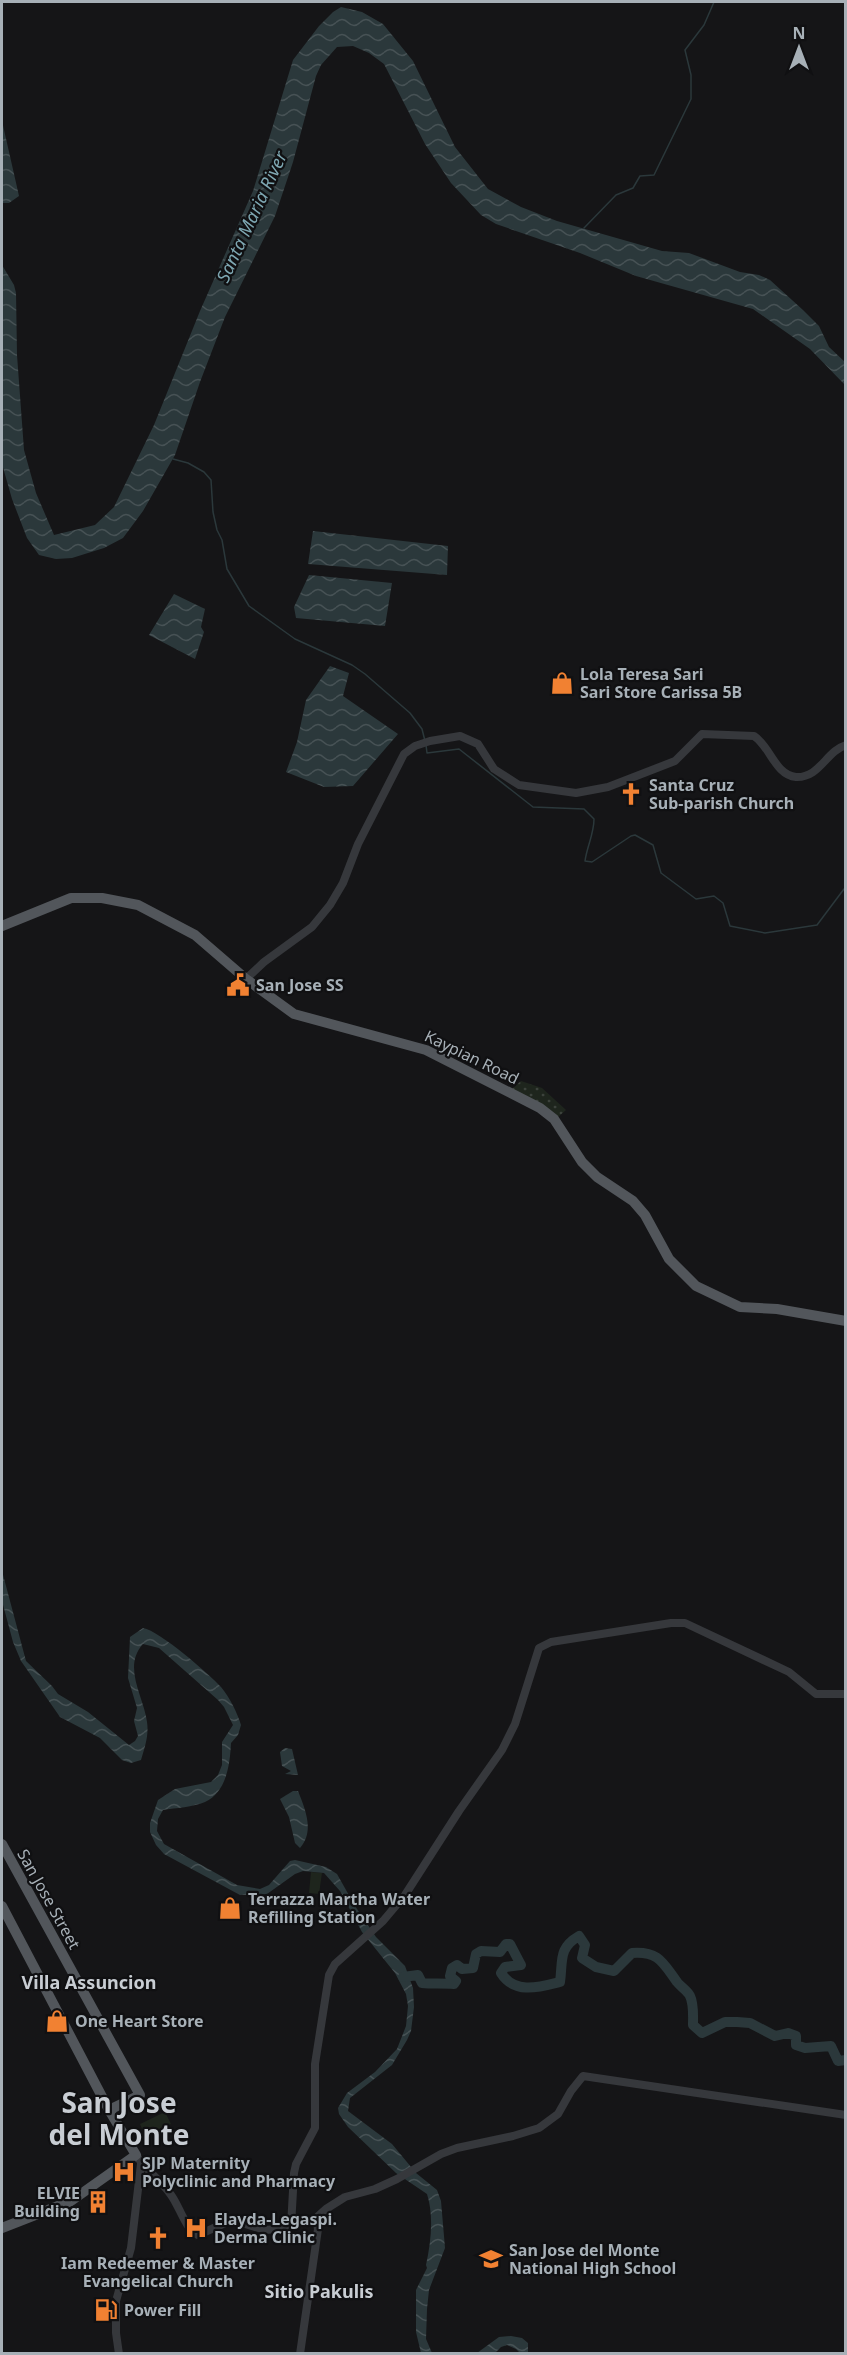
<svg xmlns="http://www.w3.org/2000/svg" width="847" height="2355" font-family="'Noto Sans',sans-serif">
<defs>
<pattern id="garden-dots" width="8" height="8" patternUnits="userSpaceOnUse" patternTransform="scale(1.5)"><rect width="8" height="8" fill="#1e251d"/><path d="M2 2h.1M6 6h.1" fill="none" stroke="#3c423c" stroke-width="1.8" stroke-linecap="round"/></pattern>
<pattern id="water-waves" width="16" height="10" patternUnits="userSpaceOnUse" patternTransform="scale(1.5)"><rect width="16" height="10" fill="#2b383b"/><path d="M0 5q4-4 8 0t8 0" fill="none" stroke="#475255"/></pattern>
</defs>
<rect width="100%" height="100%" fill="#151517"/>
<path fill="#1e251d" d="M311 1872 322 1873 319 1894 309 1893Z
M165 2112 171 2124 145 2136 140 2124Z"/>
<path fill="url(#garden-dots)" d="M521 1081 542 1088 566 1110 557 1118 512 1089Z"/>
<path fill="url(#water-waves)" d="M341 7 362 12 383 24 413 61 455 147 488 189 521 207 557 221 662 251 689 253 740 272 759 275 770 280 803 310 819 326 829 347 845 362V385L810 349 753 309 636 276 580 253 496 224 481 215 451 183 425 144 384 64 369 53 353 46 337 47 321 65 316 76 293 162 275 216 225 317 200 382 175 455 143 511 123 538 104 548 72 558 56 559 39 555 27 538 12 499 2 464V265L14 285 16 293 17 355 24 450 36 493 54 535 95 525 114 507 154 425 200 311 253 191 293 60 319 26 333 12Z
M2 121 19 196 9 203H2Z
M313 531 448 546 447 575 308 564Z
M309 575 392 583 385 626 296 618 294 607Z
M174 594 205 609 201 627 204 632 195 659 149 635Z
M330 666 349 673 343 696 398 734 353 786 324 787 286 772 297 742 306 700Z
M2 1571 26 1661 52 1686 58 1694 88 1712 129 1745 135 1741 138 1736 134 1721 137 1708 128 1678 130 1637 143 1628C160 1631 209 1674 221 1687 230 1698 237 1712 241 1725L238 1735 231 1743C230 1763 227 1792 205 1802 193 1807 176 1808 163 1810L158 1819 157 1831 164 1844 237 1885 260 1889 269 1885 290 1861 295 1860 326 1867 337 1874 355 1906 376 1937 405 1966 413 1988 414 2007 411 2031 407 2040 392 2065 350 2098 348 2111 392 2144 416 2173 437 2190 441 2201 445 2248 429 2290 427 2309 426 2339 432 2353H421L416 2332V2290L427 2268 426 2265C431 2242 434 2216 427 2194L396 2173 348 2127 339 2114 338 2108 347 2093 375 2072 397 2049 406 2026 408 2006 406 1994 395 1973 362 1932 340 1891 324 1873 303 1871 295 1874 267 1894 240 1895 164 1854 156 1845 150 1832V1823L158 1800 175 1789 211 1782 218 1775 222 1765V1742L233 1725 224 1707 218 1700 159 1648 143 1644C122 1667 144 1697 147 1722 149 1735 145 1747 141 1760L131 1763 122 1760 100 1738 60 1717 21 1661 13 1642 2 1601Z
M285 1748 292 1749 298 1775 285 1774 291 1771 282 1766 280 1752Z
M293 1791H298C305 1809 315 1831 300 1848L295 1843 289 1817 280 1799Z
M511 2336 522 2338 528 2343V2353H520L516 2349 507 2345 501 2347 495 2353H477L499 2337Z"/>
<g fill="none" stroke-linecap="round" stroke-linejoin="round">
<path stroke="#2b383b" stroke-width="1.5" d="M584 228 616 195 633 188 640 176 654 175 691 99V75L685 50 704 25 714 2
M173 459 188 463 204 472 211 480 213 512 217 530 222 540 227 569 249 606 295 639 352 665 365 674 410 713 422 729 425 741
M426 745 427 753 459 749 533 807 584 809 594 819C594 834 587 846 585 861L592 862 631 836 635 835 653 845 661 873 696 899 714 896 723 903 730 926 765 933 817 925 844 889"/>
<path stroke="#2b383b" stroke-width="10" d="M403 1977 418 1975 422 1983C432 1984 443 1983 454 1984L456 1981 450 1976 452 1968 457 1965 462 1969 473 1968 476 1954 481 1951 500 1952 506 1944H510L521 1965 505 1967 501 1973C515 1995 540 1987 560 1982 563 1961 558 1948 579 1936L585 1945 582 1958 596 1967 614 1971 632 1953C659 1951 663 1963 677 1982 681 1987 688 1991 690 1996 694 2004 693 2016 693 2025L702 2033 725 2022H737L750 2023 775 2036 788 2033 796 2036V2045L805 2048 831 2046 838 2061 846 2060"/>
<path stroke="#36383c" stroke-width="8" d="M246 979 264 962 312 927 330 905 343 883 358 844 404 754 415 746 430 741 460 736 478 744 494 769 519 785 576 793 608 787 675 761 702 734 754 736C770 746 775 775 796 777 820 778 826 751 846 745
M136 2155C146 2171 161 2180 171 2195 180 2207 185 2229 198 2235L232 2220 265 2230 278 2229 316 2218 326 2209 345 2197 375 2189 397 2179 441 2154 457 2148 513 2136 539 2128 558 2114 571 2091 583 2076 846 2115
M291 2226 294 2173 296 2164 315 2128V2064L329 1975 335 1964 383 1921 405 1895 459 1811 502 1750 515 1724 539 1648 551 1642 671 1623H685L789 1672 816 1694H846
M119 2354 116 2333V2301L131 2248 141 2164
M300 2354 318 2229 316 2218"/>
<path stroke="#52565b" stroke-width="10" d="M2 926 71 898H102L138 905 195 935 246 979 294 1014 426 1050 540 1108 554 1119 582 1162 597 1177 633 1201 645 1215 669 1259 696 1286 740 1307 777 1309 846 1321
M2 1844 140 2095 109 2110
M2 1906 109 2110 136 2155 71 2201 2 2228"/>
</g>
<defs>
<g id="shop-bare" transform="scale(1.8)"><path d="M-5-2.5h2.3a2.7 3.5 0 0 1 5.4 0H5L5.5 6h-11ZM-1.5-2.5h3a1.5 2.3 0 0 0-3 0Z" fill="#f18132" stroke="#101012" stroke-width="2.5" paint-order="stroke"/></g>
<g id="church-bare" transform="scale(1.8)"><path d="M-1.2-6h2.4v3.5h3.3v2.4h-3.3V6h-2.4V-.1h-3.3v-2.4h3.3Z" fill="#f18132" stroke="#101012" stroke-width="2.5" paint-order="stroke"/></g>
<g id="civic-bare" transform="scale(1.8)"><path d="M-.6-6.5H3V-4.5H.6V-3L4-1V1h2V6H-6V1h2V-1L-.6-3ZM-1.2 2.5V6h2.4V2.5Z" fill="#f18132" stroke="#101012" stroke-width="2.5" paint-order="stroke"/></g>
<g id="hospital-bare" transform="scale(1.8)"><path d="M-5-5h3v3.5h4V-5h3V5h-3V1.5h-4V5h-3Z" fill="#f18132" stroke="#101012" stroke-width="2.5" paint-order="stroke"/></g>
<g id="building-bare" transform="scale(1.8)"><path d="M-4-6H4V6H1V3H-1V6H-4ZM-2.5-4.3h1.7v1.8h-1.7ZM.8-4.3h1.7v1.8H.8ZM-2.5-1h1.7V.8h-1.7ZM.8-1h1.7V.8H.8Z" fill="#f18132" stroke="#101012" stroke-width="2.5" paint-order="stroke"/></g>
<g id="school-bare" transform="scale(1.8)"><path d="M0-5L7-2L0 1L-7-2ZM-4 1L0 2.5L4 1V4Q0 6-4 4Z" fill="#f18132" stroke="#101012" stroke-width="2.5" paint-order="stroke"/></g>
<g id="fuel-bare" transform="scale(1.8)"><path d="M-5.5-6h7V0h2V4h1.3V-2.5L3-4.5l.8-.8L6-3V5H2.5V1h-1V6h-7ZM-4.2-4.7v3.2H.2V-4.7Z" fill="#f18132" stroke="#101012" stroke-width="2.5" paint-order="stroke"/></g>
</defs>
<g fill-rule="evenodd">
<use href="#shop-bare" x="562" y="683"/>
<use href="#church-bare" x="631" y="794"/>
<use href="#civic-bare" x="238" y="985"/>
<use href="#shop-bare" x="230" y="1908"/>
<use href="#shop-bare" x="57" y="2021"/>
<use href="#hospital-bare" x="124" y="2172"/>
<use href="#building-bare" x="98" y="2202"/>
<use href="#hospital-bare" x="196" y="2228"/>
<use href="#church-bare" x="158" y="2238"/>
<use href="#school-bare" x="491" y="2259"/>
<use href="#fuel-bare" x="106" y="2310"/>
</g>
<g text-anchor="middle" stroke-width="4.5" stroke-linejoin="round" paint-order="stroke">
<g font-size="16" font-weight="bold" fill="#a7b0b7" stroke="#101012" text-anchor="start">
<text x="580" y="680">Lola Teresa Sari<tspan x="580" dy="18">Sari Store Carissa 5B</tspan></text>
<text x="649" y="791">Santa Cruz<tspan x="649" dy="18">Sub-parish Church</tspan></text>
<text x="256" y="991">San Jose SS</text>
<text x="248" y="1905">Terrazza Martha Water<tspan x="248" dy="18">Refilling Station</tspan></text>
<text x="75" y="2027">One Heart Store</text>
<text x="142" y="2169">SJP Maternity<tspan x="142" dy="18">Polyclinic and Pharmacy</tspan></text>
<text x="80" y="2199" text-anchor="end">ELVIE<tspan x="80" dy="18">Building</tspan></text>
<text x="214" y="2225">Elayda-Legaspi.<tspan x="214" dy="18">Derma Clinic</tspan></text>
<text x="509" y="2256">San Jose del Monte<tspan x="509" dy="18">National High School</tspan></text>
<text x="158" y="2269" text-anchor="middle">Iam Redeemer &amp; Master<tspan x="158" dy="18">Evangelical Church</tspan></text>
<text x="124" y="2316">Power Fill</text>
</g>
<g font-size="16" fill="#a7b0b7" stroke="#101012">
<text transform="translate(472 1057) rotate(26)" y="6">Kaypian Road</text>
<text transform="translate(49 1899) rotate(61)" y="6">San Jose Street</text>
</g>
<g font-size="18" font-style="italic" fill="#7ea7b2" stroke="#101012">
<text transform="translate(252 217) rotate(-65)" y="6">Santa Maria River</text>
</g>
<g font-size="18" font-weight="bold" fill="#c8cdd3" stroke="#101012">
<text x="89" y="1989">Villa Assuncion</text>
<text x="319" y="2298">Sitio Pakulis</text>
</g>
<g font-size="28" font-weight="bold" fill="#c8cdd3" stroke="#101012">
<text x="119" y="2113">San Jose<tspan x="119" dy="32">del Monte</tspan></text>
</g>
</g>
<rect width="847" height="2355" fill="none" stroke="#a7b0b7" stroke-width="6"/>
<g transform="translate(799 48)" stroke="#101012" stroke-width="4.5" paint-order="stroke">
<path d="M0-4.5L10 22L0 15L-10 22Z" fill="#a7b0b7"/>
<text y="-9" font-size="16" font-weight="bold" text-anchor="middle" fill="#a7b0b7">N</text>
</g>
</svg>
